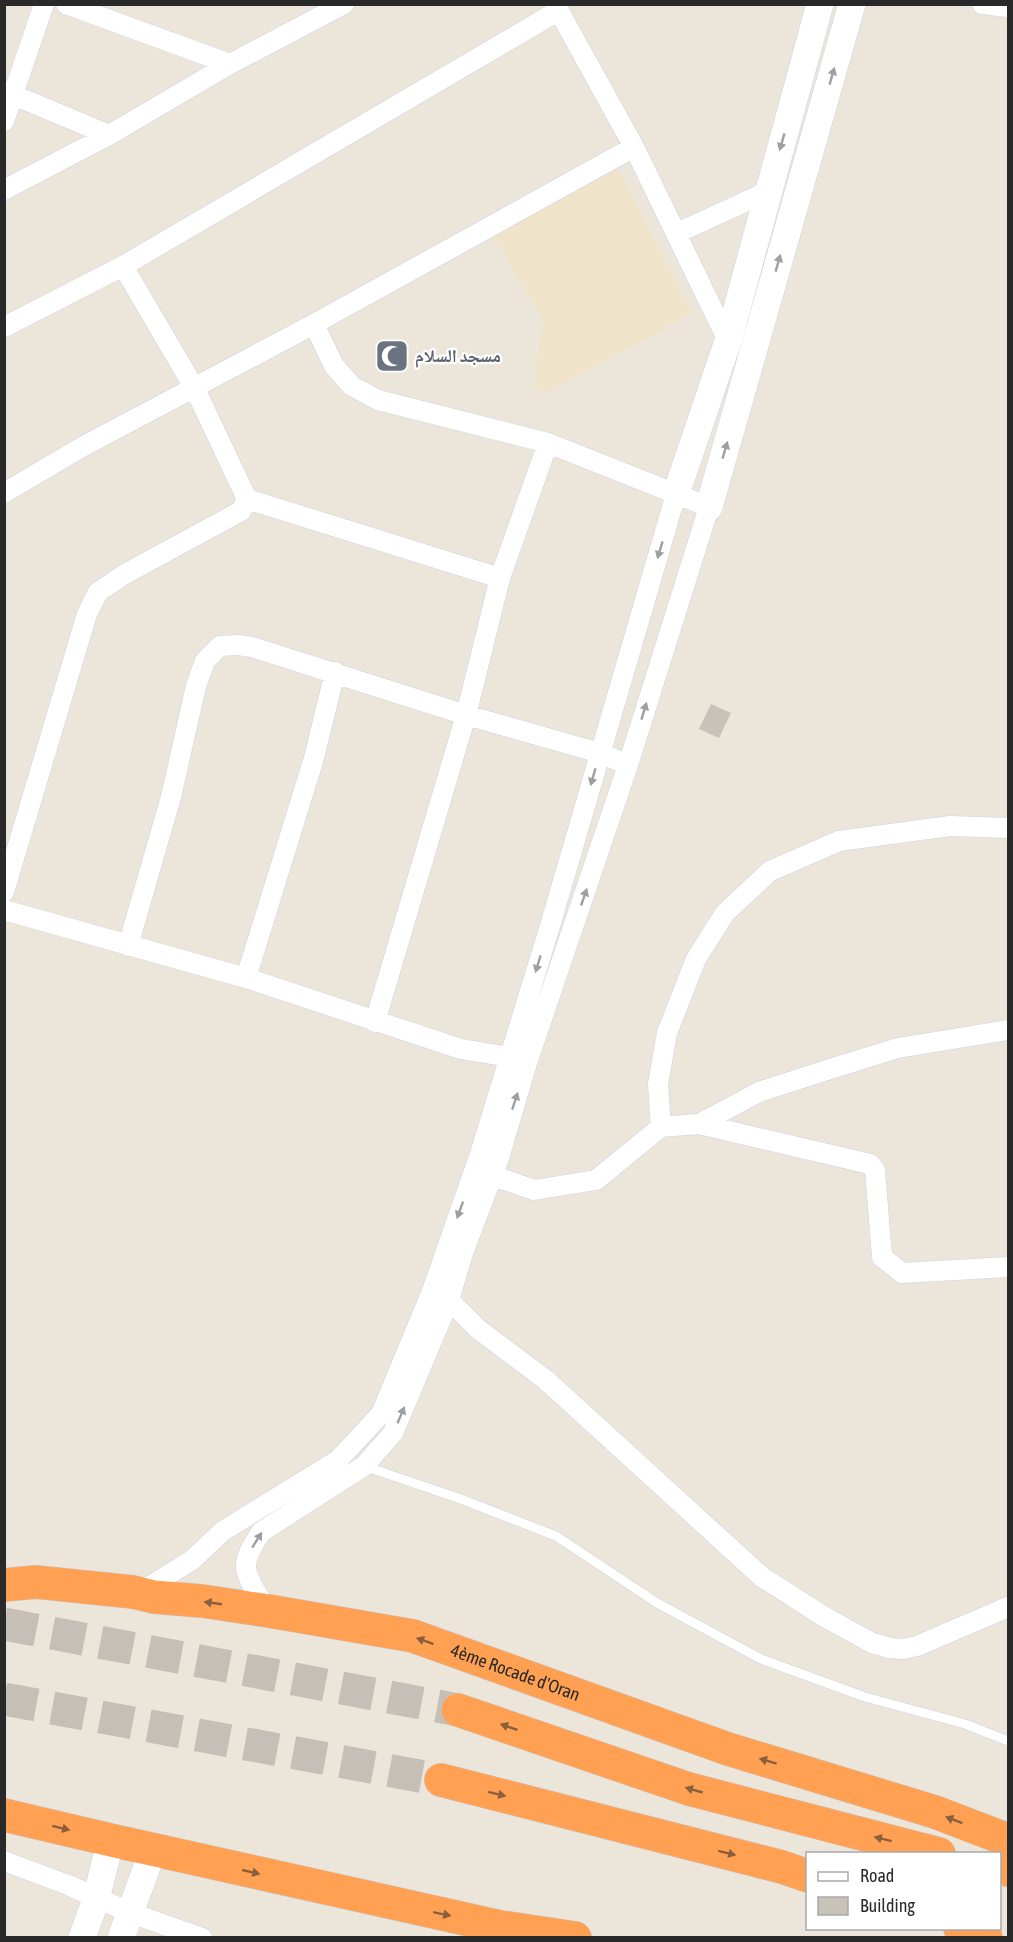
<svg xmlns="http://www.w3.org/2000/svg" width="1013" height="1942" font-family="'Asap Condensed','Noto Naskh Arabic',sans-serif">
<rect width="100%" height="100%" fill="#ece5da"/>
<path fill="#efe3c9" d="M616 166 693 313 545 393 534 387 543 321 493 235Z"/>
<path fill="#c7c3b9" d="M711 704 731 713 719 738 699 729Z"/>
<g fill="none" stroke-linecap="round" stroke-linejoin="round">
<path stroke="#c5bfb7" stroke-width="33" stroke-dasharray="33 16" stroke-linecap="butt" d="M4 1624 458 1710
M4 1699 441 1780"/>
<g stroke="#d0d3e3" stroke-width="10">
<path id="lane" d="M364 1466 458 1498 556 1536 657 1603 761 1659 865 1697 965 1724 1008 1741"/>
</g>
<g stroke="#d0d3e3" stroke-width="21">
<path id="street" d="M66 4 230 64
M555 4 634 147 730 345
M982 4 1008 7
M4 91 109 135
M4 121 44 4
M4 190 109 135 230 64 344 4
M677 233 769 191
M123 266 195 389 247 499
M4 327 123 266 558 11
M4 493 82 447 314 324 634 147
M4 892 87 614 98 592 125 574 241 511 247 499 500 578
M4 910 246 978 461 1049 509 1057 520 1061
M128 946 171 797 196 686 205 661 220 646 238 645 252 647 466 715 600 753 628 765
M246 978 314 758 335 672
M375 1022 466 715 500 578 548 443
M699 1124 759 1092 830 1069 898 1048 1008 1030
M661 1127 658 1084 667 1033 696 959 725 913 770 871 839 841 950 826 1008 828
M480 1171 534 1190 596 1180 661 1127 699 1124 870 1164 875 1170 882 1257 902 1273 1008 1267
M449 1300 478 1329 546 1380 762 1577 823 1616 872 1643 890 1648 903 1649 917 1646 1008 1607
M136 1591 152 1585 192 1560 223 1531 338 1460 381 1414 432 1291 480 1154 550 926 676 494
M269 1611C261 1601 248 1581 246 1568 245 1555 255 1542 261 1532L364 1466 393 1433 449 1300 463 1253 499 1158 527 1063 628 765 709 507 548 443 378 400 352 386 334 366 314 324
M4 1861 68 1885 131 1913 202 1938"/>
</g>
<g stroke="#d0d3e3" stroke-width="28">
<path id="secondary" d="M676 494 728 341 820 4
M709 507 852 4
M82 1938 96 1899 111 1840
M121 1938 153 1850"/>
</g>
<g stroke="#c7c7c7" stroke-width="34">
<g id="highway">
<path id="s1" d="M4 1585 36 1582 133 1592 154 1597 202 1601 269 1611 413 1636 728 1749 935 1812 1008 1840"/>
<path d="M458 1710 689 1789 939 1854"/>
<path d="M441 1780 782 1867 808 1876"/>
<path d="M4 1815 115 1841 501 1927 575 1938"/>
<path d="M1000 1868 1008 1870"/>
<path d="M960 1928 986 1938"/>
</g>
</g>
<use href="#lane" stroke="#fff" stroke-width="9"/>
<use href="#street" stroke="#fff" stroke-width="20"/>
<use href="#secondary" stroke="#fff" stroke-width="27"/>
<use href="#highway" stroke="#ffa053" stroke-width="33"/>
</g>
<defs><path id="oneway-solid" d="M-6-.8H1V-3.2L6.5 0L1 3.2V.8H-6Z" transform="scale(1.5)"/></defs>
<g fill="#9f9f9f">
<use href="#oneway-solid" transform="translate(832 76) rotate(-74)"/>
<use href="#oneway-solid" transform="translate(782 142) rotate(106)"/>
<use href="#oneway-solid" transform="translate(778 263) rotate(-74)"/>
<use href="#oneway-solid" transform="translate(725 450) rotate(-74)"/>
<use href="#oneway-solid" transform="translate(660 550) rotate(107)"/>
<use href="#oneway-solid" transform="translate(644 711) rotate(-73)"/>
<use href="#oneway-solid" transform="translate(593 777) rotate(106)"/>
<use href="#oneway-solid" transform="translate(584 897) rotate(-71)"/>
<use href="#oneway-solid" transform="translate(538 964) rotate(107)"/>
<use href="#oneway-solid" transform="translate(515 1101) rotate(-72)"/>
<use href="#oneway-solid" transform="translate(460 1210) rotate(110)"/>
<use href="#oneway-solid" transform="translate(401 1415) rotate(-67)"/>
<use href="#oneway-solid" transform="translate(257 1540) rotate(-58)"/>
</g>
<g fill="#895f3c">
<use href="#oneway-solid" transform="translate(213 1603) rotate(-172)"/>
<use href="#oneway-solid" transform="translate(425 1641) rotate(-160)"/>
<use href="#oneway-solid" transform="translate(509 1727) rotate(-161)"/>
<use href="#oneway-solid" transform="translate(768 1761) rotate(-163)"/>
<use href="#oneway-solid" transform="translate(694 1790) rotate(-164)"/>
<use href="#oneway-solid" transform="translate(497 1794) rotate(14)"/>
<use href="#oneway-solid" transform="translate(954 1820) rotate(-159)"/>
<use href="#oneway-solid" transform="translate(61 1828) rotate(14)"/>
<use href="#oneway-solid" transform="translate(883 1839) rotate(-166)"/>
<use href="#oneway-solid" transform="translate(727 1853) rotate(14)"/>
<use href="#oneway-solid" transform="translate(251 1872) rotate(13)"/>
<use href="#oneway-solid" transform="translate(442 1914) rotate(12)"/>
</g>
<defs>
<g id="mosque-square" transform="scale(1.725)"><rect x="-9" y="-9" width="18" height="18" rx="4" fill="#6b7280" stroke="#fff"/><path d="M3.5-4.9A6 6 0 1 0 3.5 4.9A5 5 0 1 1 3.5-4.9Z" fill="#fff"/></g>
</defs>
<g fill-rule="evenodd">
<use href="#mosque-square" x="392" y="356"/>
</g>
<g text-anchor="middle" stroke-width="4.5" stroke-linejoin="round" paint-order="stroke">
<g font-size="18" font-weight="bold" fill="#5b616d" stroke="#fff" text-anchor="start">
<text x="415" y="362">مسجد السلام</text>
</g>
<g font-size="18" fill="#292929" stroke="#fff">
<text dy="6" stroke="none"><textPath href="#s1" startOffset="522">4ème Rocade d'Oran</textPath></text>
</g>
</g>
<rect width="1013" height="1942" fill="none" stroke="#292929" stroke-width="12"/>
<rect x="806" y="1852" width="195" height="78" fill="#ffffff" stroke="#a9a9a9" stroke-width="1.5"/>
<rect x="818" y="1872" width="30" height="9" fill="#ffffff" stroke="#a9a9a9" stroke-width="1.5"/>
<text x="860" y="1882" font-size="18" fill="#292929">Road</text>
<rect x="818" y="1897" width="30" height="18" fill="#c7c3b9" stroke="#a9a9a9" stroke-width="1.5"/>
<text x="860" y="1912" font-size="18" fill="#292929">Building</text>
</svg>
